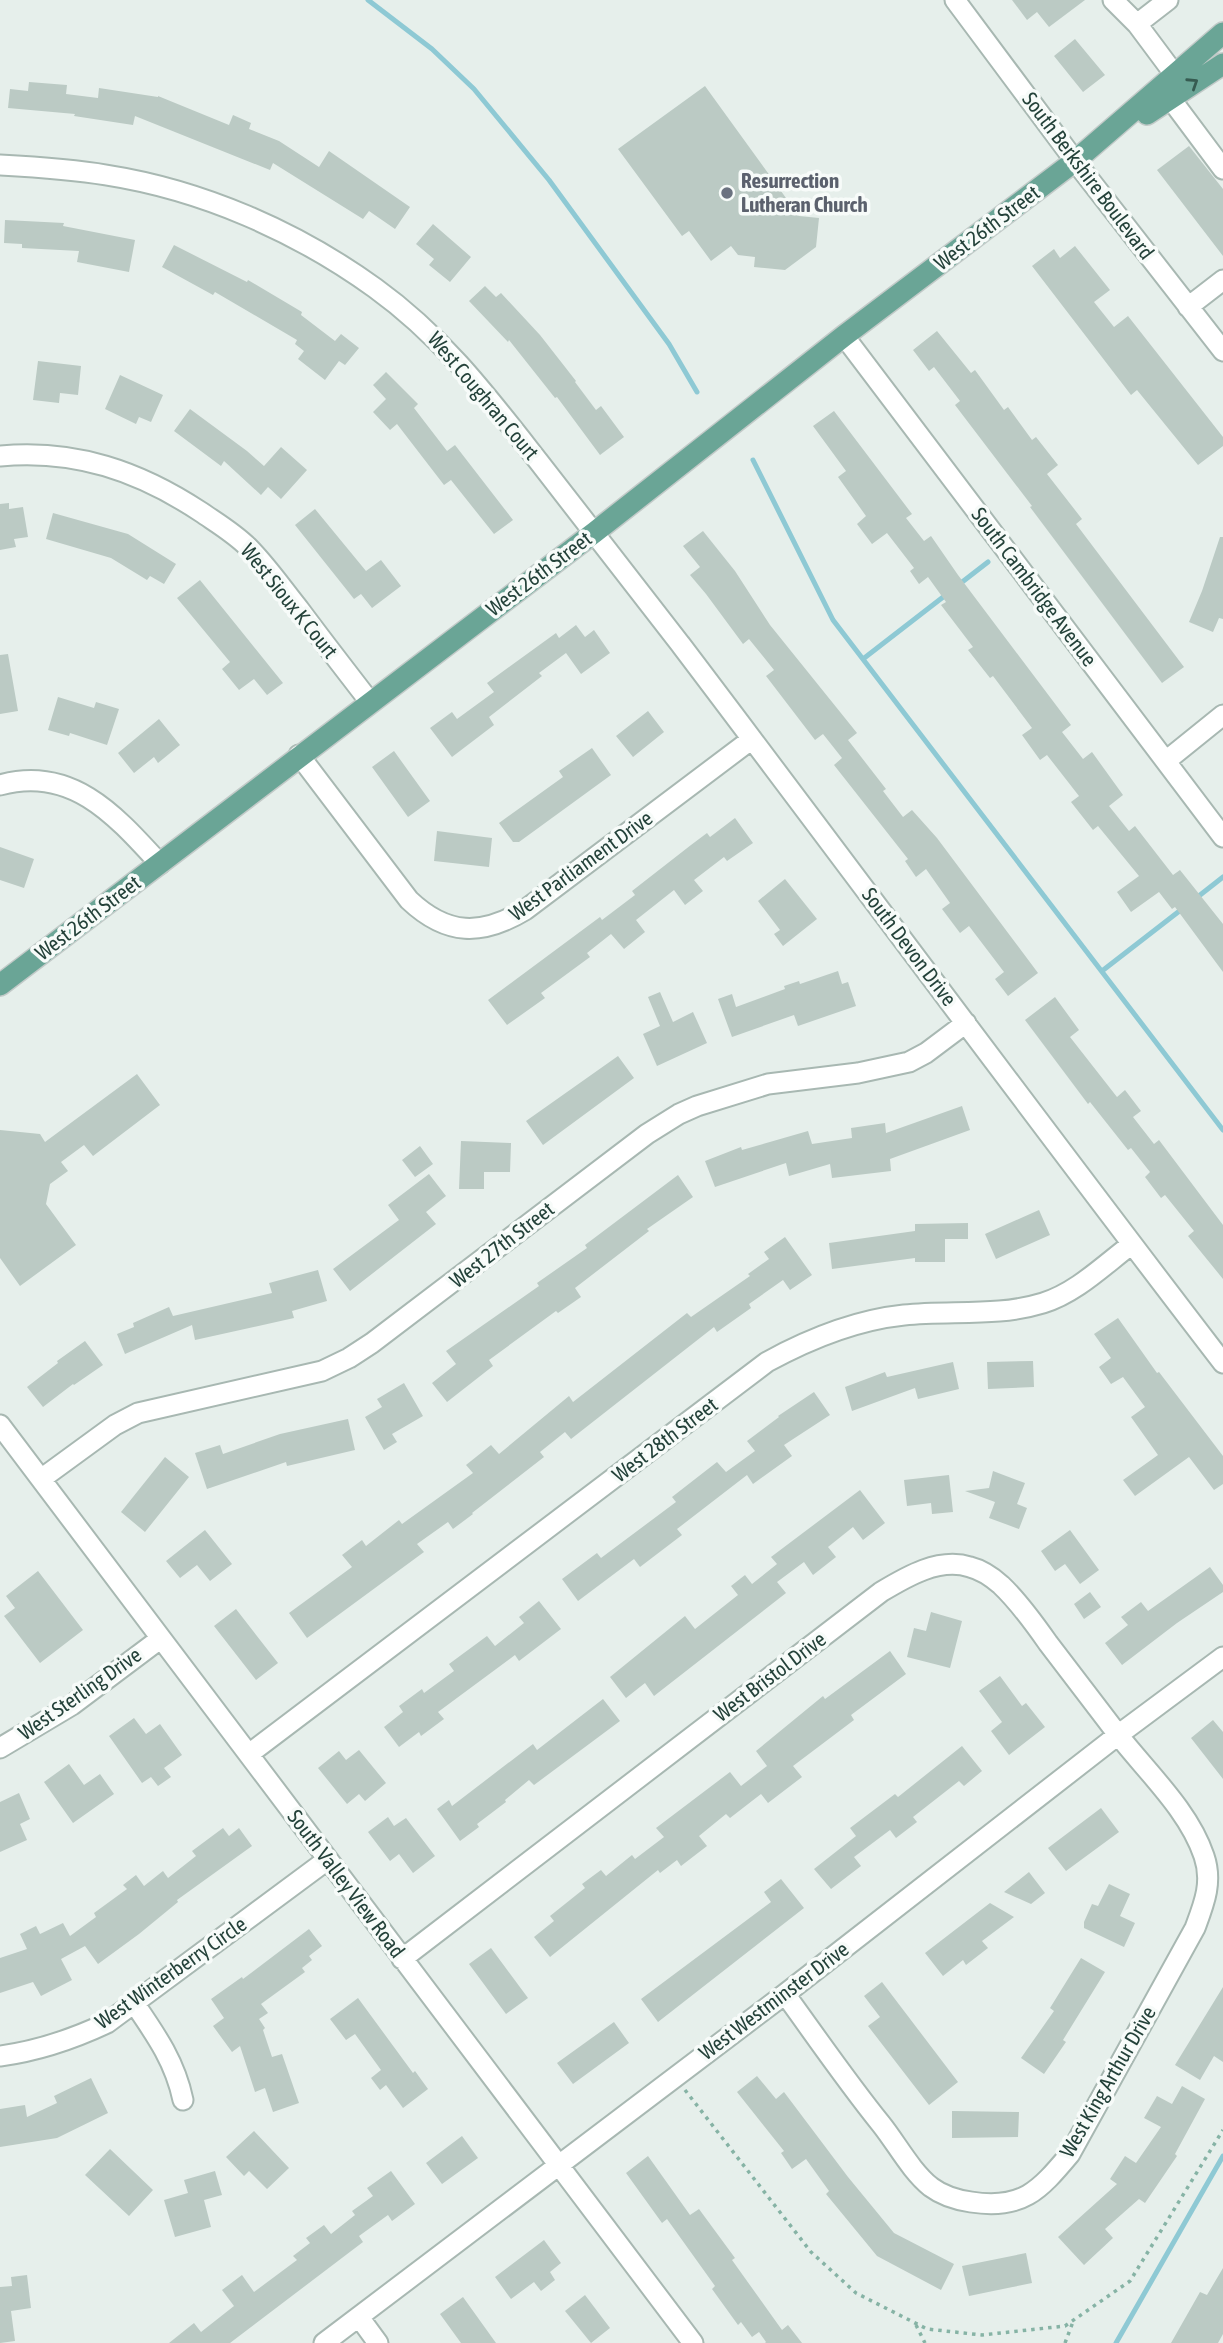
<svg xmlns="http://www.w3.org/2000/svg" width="1223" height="2343" font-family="'Asap Condensed',sans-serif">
<rect width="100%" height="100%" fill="#e6efeb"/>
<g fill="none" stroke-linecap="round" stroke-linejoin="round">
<path stroke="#8ec9d4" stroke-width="5" d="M368 0 432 49 474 89 549 180 669 344 697 392
M753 460 833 620 1223 1130
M957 586 988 562
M863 659 947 594
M1195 899 1223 877
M1102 971 1182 909
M1116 2343 1223 2156"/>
</g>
<path fill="#bbcac4" d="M1012 0H1085L1049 27 1037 12 1027 20Z
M1075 39 1105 75 1083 92 1054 56Z
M29 82 67 85 66 94 98 98 99 88 158 97V96L229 125 233 115 251 123 249 129 279 141 319 167 329 151 410 207 395 229 369 211 363 219 273 163 270 170 135 116 133 125 74 116 75 114 8 108 10 89 28 91Z
M705 86 799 216 819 218 816 247 785 270 754 267 755 257 738 255 731 246 711 261 689 231 682 236 618 149Z
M1189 146 1223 189V256L1157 170Z
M5 220 64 223 63 226 135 240 129 272 77 262 79 251 22 248V244L4 243Z
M433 224 471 257 450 282 429 265 434 259 416 244Z
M174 245 247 282 248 280 302 312 301 315 335 341 341 334 359 348 345 365 339 361 325 380 298 359 304 351 295 344 297 340 215 292 213 295 162 267Z
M1075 246 1110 290 1094 302 1114 327 1128 316 1223 437V446L1198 465 1137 390 1131 395 1032 266 1054 249 1060 258Z
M485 286 496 297 501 293 540 335 576 381 575 382 596 410 601 406 624 437 600 455 557 397 555 398 509 340 508 342 469 301Z
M937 331 971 373 975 370 1004 410 1008 407 1032 440 1036 437 1058 465 1047 474 1082 519 1076 524 1184 667 1162 683 1030 507 1032 506 955 405 960 401 934 367 929 371 913 350Z
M38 361 81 366 78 395 60 393 59 403 33 400Z
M386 372 418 404 414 408 447 451 455 445 513 520 494 534 451 480 444 485 397 424 390 430 373 412 386 399 373 385Z
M120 375 163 395 151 422 139 417 136 424 105 409Z
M190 409 247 451 264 466 281 447 307 470 281 499 268 487 261 495 224 461 221 466 174 431Z
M834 411 912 514 906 518 924 541 931 536 958 575 1071 725 1062 732 1083 759 1092 752 1123 795 1109 806 1129 831 1135 826 1173 875 1180 870 1223 924V972L1175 907 1172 909 1159 892 1131 912 1117 892 1139 876 1098 826 1093 830 1071 802 1079 796 1047 755 1040 760 1022 735 1032 728 993 676 990 678 968 650 973 647 941 605 946 602 928 577 919 584 910 571 914 568 887 533 872 544 857 524 866 516 838 477 846 471 813 426Z
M9 503V509L23 507 28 537 14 539 16 547 0 550V504Z
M315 509 366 571 381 560 401 586 372 608 361 594 354 599 295 525Z
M53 513 128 534 176 564 164 584 150 576 147 580 111 558 46 539Z
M703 531 735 571 770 625 857 733 848 740 886 789 883 791 903 817 912 810 937 838 1038 973 1008 996 995 979 1004 972 969 926 960 933 942 909 950 903 926 869 916 877 905 861 908 859 834 765 842 758 823 734 815 740 766 676 774 670 749 639 743 644 706 594 690 575 700 567 683 546Z
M1220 537H1223V619L1219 618 1213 632 1189 622 1202 591Z
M200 580 283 683 267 695 254 679 239 690 222 669 230 662 177 598Z
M576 625 585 637 594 630 610 653 581 674 566 653 539 673 542 676 489 717 494 725 452 757 430 728 452 712 457 719 494 692 487 683 556 633 559 638Z
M8 654 18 711 0 714V655Z
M58 697 94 708 96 702 119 709 107 745 70 733 69 736 48 730Z
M648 711 664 732 633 757 616 736Z
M159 719 180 745 158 763 154 757 134 773 118 753Z
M592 748 611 775 519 842H513L499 823 563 777 559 771Z
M394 751 430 801 408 817 372 767Z
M735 818 753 843 727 861 724 857 694 880 703 891 685 905 674 890 636 920 645 932 624 949 611 934 587 953 590 957 541 993 545 998 507 1025 488 1000 600 917 602 920 635 895 632 891 691 845 707 833 710 837Z
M437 831 492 838 489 867 434 861Z
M0 847 34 859 24 888 0 880Z
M785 879 817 919 783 946 774 934 780 930 758 901Z
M838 971 842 984 848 982 856 1006 798 1026 794 1015 732 1037 718 999 732 994 736 1007 785 989 784 986 799 981 800 984Z
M660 992 673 1022 693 1012 707 1043 657 1066 643 1034 660 1026 648 997Z
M1055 997 1079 1030 1070 1037 1117 1097 1125 1090 1141 1111 1133 1117 1154 1144 1159 1140 1223 1225V1279L1188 1236 1194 1231 1165 1195 1161 1198 1145 1177 1150 1172 1131 1148 1128 1150 1090 1102 1088 1104 1025 1020Z
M618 1056 634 1078 543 1145 526 1121Z
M137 1074 160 1105 93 1156 84 1145 61 1162 68 1171 50 1184 46 1204 76 1245 20 1286 0 1258V1130L40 1134 45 1142Z
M962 1106 970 1130 890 1159 891 1171 832 1178 830 1164 789 1176 786 1163 715 1187 705 1161 741 1147 742 1150 808 1131 812 1144 852 1138 851 1128 885 1123 886 1133Z
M461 1141 511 1143 510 1172H484V1189H459Z
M420 1146 433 1164 415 1177 402 1160Z
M429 1174 446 1196 426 1212 436 1224 350 1291 333 1269 399 1220 388 1205Z
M678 1175 693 1197 647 1229 649 1231 575 1288 581 1297 558 1313 556 1311 489 1360 493 1366 447 1402 432 1383 456 1364 446 1351 539 1286 537 1283 587 1248 585 1245Z
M1039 1210 1050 1235 996 1259 985 1234Z
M968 1223V1239H945V1262H915V1258L832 1269 829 1243 915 1231V1224Z
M785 1237 812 1275 790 1290 783 1280 749 1304 751 1308 717 1332 714 1327 571 1439 565 1432 540 1452 544 1457 472 1513 473 1514 453 1529 448 1522 417 1544 424 1552 307 1638 289 1613 352 1567 342 1555 362 1540 366 1546 399 1520 402 1524 473 1473 466 1465 491 1445 499 1454 569 1396 573 1402 687 1313 691 1317 750 1276 748 1274 769 1259 764 1252Z
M318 1270 327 1301 292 1311 294 1318 195 1340 192 1325 125 1354 117 1334 134 1327 133 1323 169 1307 173 1316 272 1293 269 1283Z
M1118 1318 1157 1373 1159 1372 1223 1456V1484L1214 1490 1189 1457 1135 1496 1123 1480 1158 1455 1131 1417 1145 1407 1123 1377 1111 1384 1099 1367 1111 1358 1094 1334Z
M85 1341 103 1365 74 1385 73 1384 43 1407 27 1387 58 1363 57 1361Z
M1033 1361 1034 1387 988 1389 987 1362Z
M953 1362 959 1389 918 1399 915 1388 852 1411 845 1387 885 1372 887 1377Z
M404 1383 423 1416 392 1434 397 1442 384 1450 365 1417 382 1407 377 1399Z
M814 1392 830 1415 784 1445 792 1456 753 1484 747 1475 677 1529 682 1535 640 1567 634 1559 578 1601 562 1579 597 1553 601 1558 676 1502 672 1497 717 1462 726 1472 755 1451 747 1441 779 1417 778 1416Z
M348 1419 355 1450 287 1466 286 1462 207 1489 195 1453 220 1445 223 1454 280 1434Z
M165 1457 189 1477 145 1532 121 1512Z
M993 1471 1025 1483 1017 1504 1027 1508 1019 1529 989 1518 995 1502 965 1491 989 1488Z
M949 1475 953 1512 932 1514 931 1503 907 1506 904 1480Z
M860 1490 885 1523 863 1540 853 1527 828 1547 836 1557 813 1575 804 1562 777 1582 786 1593 654 1696 645 1683 626 1698 610 1677 685 1616 695 1629 738 1595 731 1586 745 1575 752 1584 777 1564 771 1557Z
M205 1530 232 1564 210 1581 197 1565 180 1578 166 1561Z
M1070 1530 1099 1570 1080 1584 1065 1564 1055 1571 1041 1551Z
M1210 1567 1223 1585V1592L1177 1623 1122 1665 1105 1643 1128 1625 1121 1617 1141 1602 1148 1611Z
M38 1571 83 1630 40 1663 4 1616 15 1608 6 1596Z
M1090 1592 1101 1607 1084 1619 1074 1604Z
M539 1601 561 1629 519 1661 515 1655 438 1712 444 1719 421 1736 419 1732 399 1747 384 1727 403 1712 399 1706 422 1689 424 1693 454 1671 449 1664 487 1636 495 1646 524 1623 519 1617Z
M236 1609 278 1663 256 1680 214 1626Z
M931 1612 962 1621 950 1668 907 1657 914 1628 926 1631Z
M890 1651 906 1674 851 1715 854 1720 793 1766 802 1777 768 1803 761 1794 730 1818 726 1814 699 1836 707 1846 681 1866 677 1860 660 1873 658 1870 550 1957 534 1937 554 1921 550 1916 585 1888 582 1884 601 1870 606 1876 632 1855 635 1859 664 1837 656 1828 730 1772 741 1786 767 1766 756 1751 823 1696 825 1699Z
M1000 1676 1022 1706 1026 1703 1045 1727 1009 1755 991 1731 1002 1722 979 1691Z
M603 1699 620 1721 534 1785 529 1780 505 1800 506 1802 477 1824 479 1827 460 1841 437 1809 449 1800 452 1806 533 1744 537 1750Z
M134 1718 146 1734 160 1724 182 1755 164 1768 171 1777 158 1786 151 1777 142 1783 109 1736Z
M1213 1720 1223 1732V1779L1191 1738Z
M962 1746 982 1771 964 1786 959 1781 913 1817 917 1822 896 1838 890 1830 854 1857 861 1866 831 1889 814 1869 856 1836 850 1828 895 1794 898 1797Z
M359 1750 386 1783 365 1801 359 1794 347 1804 318 1768 339 1751 346 1760Z
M69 1764 84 1785 100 1774 114 1794 73 1823 44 1782Z
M19 1793 30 1819 20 1824 27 1840 0 1852V1802Z
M1101 1808 1119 1832 1066 1871 1048 1848Z
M388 1817 394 1826 406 1818 435 1856 413 1873 399 1854 390 1861 368 1832Z
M223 1828 229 1836 239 1828 252 1846 177 1900 178 1902 139 1934 98 1964 85 1946 61 1959 72 1980 41 1996 33 1982 0 1993V1958L27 1949 20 1934 36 1926 40 1934 63 1923 70 1936 96 1917 94 1913 127 1889 123 1885 136 1875 144 1886 163 1871 168 1878 196 1856 192 1851Z
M1029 1872 1045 1893 1031 1904 1004 1892Z
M781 1879 804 1908 658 2022 641 1999 771 1902 764 1892Z
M1109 1884 1130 1894 1120 1916 1135 1923 1124 1947 1084 1928V1922L1092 1904 1098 1906Z
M990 1903 1014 1917 982 1941 988 1948 966 1965 963 1960 943 1976 925 1953Z
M309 1929 322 1946 309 1956 312 1960 302 1968 305 1972 261 2004 268 2013 259 2019 265 2028 263 2030 272 2057 282 2054 299 2103 273 2112 265 2088 255 2092 240 2046 232 2052 213 2026 224 2018 211 1999 242 1977 243 1979Z
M491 1948 528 1998 506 2014 469 1964Z
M1081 1958 1105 1972 1063 2040 1066 2042 1044 2074 1021 2058 1054 2011 1050 2008Z
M882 1982 958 2082 929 2105 868 2026 880 2017 864 1996Z
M1223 1987V2062L1214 2056 1200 2080 1175 2065Z
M358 1998 413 2073 415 2071 428 2089 403 2108 386 2085 380 2090 371 2078 381 2070 355 2034 346 2040 330 2019Z
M614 2022 629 2043 573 2084 557 2063Z
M757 2076 776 2099 784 2092 848 2177 894 2233 954 2264 941 2290 877 2256 826 2194 829 2191 806 2159 792 2169 781 2153 784 2151 737 2092Z
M91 2078 108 2113 57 2138 0 2147V2109L25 2105 27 2117 57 2103 54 2096Z
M1182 2086 1205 2099 1175 2154 1177 2156 1145 2203 1139 2199 1105 2229 1113 2238 1084 2265 1058 2237 1117 2184 1110 2179 1125 2156 1136 2163 1161 2127 1144 2118 1157 2096 1172 2104Z
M952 2111 1019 2112 1018 2137 952 2138Z
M254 2131 289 2168 267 2189 249 2171 244 2176 226 2157Z
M462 2136 478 2158 442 2184 426 2163Z
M110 2149 153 2190 129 2216 85 2175Z
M648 2156 690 2215 699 2209 735 2258 732 2260 782 2330 788 2325 802 2343H765L766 2342 759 2332 752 2337 741 2322 738 2325 712 2289 715 2286 667 2219 662 2223 626 2173Z
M215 2171 222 2195 204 2200 211 2227 175 2237 164 2200 188 2193 184 2180Z
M391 2171 415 2204 392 2221 388 2215 359 2236 363 2242 230 2343H169L194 2323 201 2332 234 2306 222 2290 242 2275 254 2292 297 2260 293 2256 310 2243 306 2238 324 2225 331 2234 355 2215 352 2211 373 2196 367 2188Z
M544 2240 561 2263 550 2272 555 2280 541 2291 534 2282 511 2299 495 2277Z
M1026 2253 1032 2283 969 2296 962 2266Z
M1223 2268V2334L1218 2343H1171L1200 2292 1207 2295Z
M27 2275 31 2308 11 2311 15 2341 0 2343V2287L12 2286 11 2277Z
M585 2295 610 2328 591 2343 565 2311Z
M463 2297 496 2343H461L440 2314Z"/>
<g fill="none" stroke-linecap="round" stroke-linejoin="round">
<g stroke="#a8b8b2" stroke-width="23">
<path id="minor" d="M955 0 1075 161 1223 351
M1113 0 1137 24
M1168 0 1137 24 1175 75
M1170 98 1223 169
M0 165C36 167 71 169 106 175 202 190 296 231 375 288 443 337 488 397 539 462 587 523 634 584 681 645 862 884 1040 1125 1223 1363
M1188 307 1223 280
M844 336 1223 837
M0 456C75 449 139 471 201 512 217 523 234 533 248 547 267 566 282 588 299 609 322 640 346 671 370 702
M299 755 409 900C447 936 482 936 525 910L752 739
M1166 761 1223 715
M0 785C72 765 116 816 160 864
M0 1425 693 2343
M41 1479 115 1425 138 1413 322 1371 349 1358 372 1343 647 1134 679 1114 697 1106 768 1084 858 1073 909 1062 926 1053 966 1023
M0 1748 72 1705 160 1639
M249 1754 767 1362C809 1339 856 1320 904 1315 950 1310 998 1317 1043 1303 1076 1293 1104 1265 1132 1244
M402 1959 881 1592C906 1577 939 1557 970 1567 982 1570 992 1577 1001 1585 1019 1602 1034 1623 1048 1643 1072 1674 1095 1705 1119 1736 1148 1773 1189 1811 1204 1856 1213 1882 1204 1904 1195 1928L1070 2154C1039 2191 1022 2210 971 2202 957 2200 943 2196 931 2187 911 2171 897 2144 881 2124 847 2082 817 2038 785 1994
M134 2003C156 2035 175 2062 183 2100
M0 2056C38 2051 73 2039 107 2023L327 1860
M359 2317 378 2343
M324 2343 785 1994 1118 1735 1223 1657"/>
</g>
<g stroke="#c2cac8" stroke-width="24">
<path id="major" d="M1147 114 1223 64
M0 985 595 532 844 336 1075 161 1223 33"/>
</g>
<path stroke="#86b3a5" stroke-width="3.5" stroke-dasharray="3.5 5" stroke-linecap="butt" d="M685 2090 811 2252 856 2293 927 2329 982 2335 1065 2326 1130 2281 1223 2130
M916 2325 925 2343
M1065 2343 1074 2319"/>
<use href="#minor" stroke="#fff" stroke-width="19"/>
<use href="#major" stroke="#6aa596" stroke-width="21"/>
</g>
<defs><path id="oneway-chevron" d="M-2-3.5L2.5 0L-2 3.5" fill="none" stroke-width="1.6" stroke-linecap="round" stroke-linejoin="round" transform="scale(1.75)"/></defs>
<use stroke="#365b51" href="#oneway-chevron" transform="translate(1193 83) rotate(-33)"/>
<circle fill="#6b7280" stroke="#f7fbf9" stroke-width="2.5" cx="727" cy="193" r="7"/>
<g text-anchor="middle" stroke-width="7" stroke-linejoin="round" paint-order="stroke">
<g font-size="21" fill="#24423a" stroke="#f7fbf9">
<text transform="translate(1088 176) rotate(53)" y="7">South Berkshire Boulevard</text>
<text transform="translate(987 228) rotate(-37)" y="7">West 26th Street</text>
<text transform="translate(483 396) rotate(50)" y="7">West Coughran Court</text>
<text transform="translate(539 574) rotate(-37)" y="7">West 26th Street</text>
<text transform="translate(1034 587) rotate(53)" y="7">South Cambridge Avenue</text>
<text transform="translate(289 601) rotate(51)" y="7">West Sioux K Court</text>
<text transform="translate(581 866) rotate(-36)" y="7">West Parliament Drive</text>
<text transform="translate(88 918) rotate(-37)" y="7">West 26th Street</text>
<text transform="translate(909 947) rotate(53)" y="7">South Devon Drive</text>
<text transform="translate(502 1245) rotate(-38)" y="7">West 27th Street</text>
<text transform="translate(665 1440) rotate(-37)" y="7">West 28th Street</text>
<text transform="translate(770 1677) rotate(-37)" y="7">West Bristol Drive</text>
<text transform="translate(80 1694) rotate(-35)" y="7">West Sterling Drive</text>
<text transform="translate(346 1884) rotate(53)" y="7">South Valley View Road</text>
<text transform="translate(171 1973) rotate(-35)" y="7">West Winterberry Circle</text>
<text transform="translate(774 2001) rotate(-37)" y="7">West Westminster Drive</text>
<text transform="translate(1108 2082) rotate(-60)" y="7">West King Arthur Drive</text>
</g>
<g font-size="21" font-weight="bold" fill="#5b616d" stroke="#f7fbf9" text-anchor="start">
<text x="741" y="188">Resurrection<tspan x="741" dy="24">Lutheran Church</tspan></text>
</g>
</g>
</svg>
